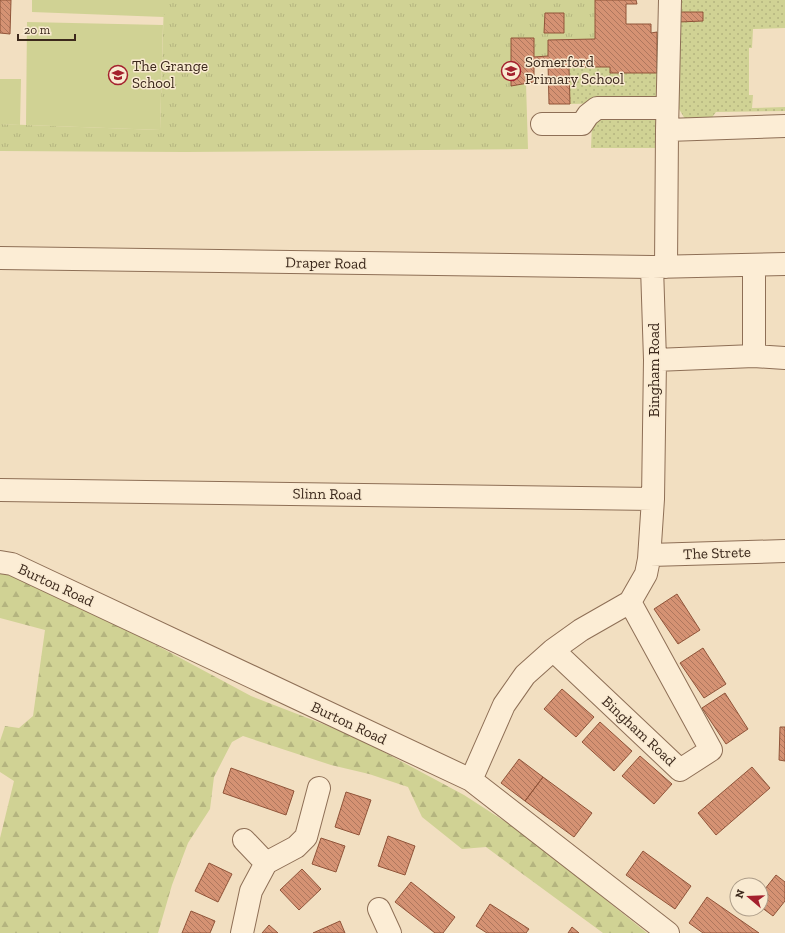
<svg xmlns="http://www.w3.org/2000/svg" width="785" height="933" font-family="'Zilla Slab',serif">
<defs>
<pattern id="grass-dots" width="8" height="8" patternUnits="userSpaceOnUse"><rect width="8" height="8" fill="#d0d294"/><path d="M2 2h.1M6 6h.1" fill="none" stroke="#b4b47f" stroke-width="1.8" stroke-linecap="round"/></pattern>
<pattern id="forest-firs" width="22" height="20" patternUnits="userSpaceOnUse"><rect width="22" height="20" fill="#d0d294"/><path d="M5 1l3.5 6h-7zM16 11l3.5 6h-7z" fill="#b4b47f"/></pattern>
<pattern id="park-tufts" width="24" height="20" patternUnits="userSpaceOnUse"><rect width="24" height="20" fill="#d0d294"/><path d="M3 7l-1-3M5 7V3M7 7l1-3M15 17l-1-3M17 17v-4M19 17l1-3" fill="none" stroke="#b4b47f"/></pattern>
<pattern id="building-back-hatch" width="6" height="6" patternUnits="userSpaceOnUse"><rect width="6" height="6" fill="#d59273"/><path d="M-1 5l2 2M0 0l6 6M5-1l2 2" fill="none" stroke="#ae775e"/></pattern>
</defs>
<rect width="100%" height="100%" fill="#f2dfc1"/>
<path fill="url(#grass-dots)" d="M679 0H785V28L753 29 752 48H749V95H753L752 108 785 107V111L716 112 707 124 685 119 676 104Z
M569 67H610V73H657L663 76V102L570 104Z
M597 117 659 118 656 223 655 148H591L592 124Z"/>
<path fill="url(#forest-firs)" d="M0 572 10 574 117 624 251 696 354 736 464 795 523 833 647 933H603L486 847 462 849 422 817 408 787 369 774 331 765 243 736 232 742 214 777 210 809 188 843 172 885 158 933H0V838L14 781 0 772V741L5 726 19 728 33 716 45 630 0 618Z"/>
<path fill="url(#park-tufts)" d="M164 0H595V39L548 40V56L534 57 533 38H511L512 85 526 83 528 149 185 152 0 151V124L160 130Z"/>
<path fill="#d0d294" d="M32 0H164V17L32 12Z
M27 22 163 25 160 130 26 125Z
M0 79H21L20 125 0 124Z"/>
<path fill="url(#building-back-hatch)" stroke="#905439" d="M0 0H11L10 34 0 33Z
M595 0H636L637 4H626V24H651V33L657 32V73H610V67H569L570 104H549L548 63H534V82L511 86V38H534V57L548 56V40L595 39Z
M679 12H703V21L679 22Z
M545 13H564V33H544Z
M677 594 700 630 678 644 654 609Z
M703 648 726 684 704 698 680 663Z
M562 689 594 717 576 737 544 709Z
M725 693 748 729 726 744 702 708Z
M600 722 632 751 614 771 582 742Z
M780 727H785V761L779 760Z
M640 756 672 784 654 804 622 776Z
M519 759 543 777 525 801 501 783Z
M752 767 770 788 716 835 698 813Z
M231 768 294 791 286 815 223 793Z
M543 777 592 813 574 837 525 801Z
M346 792 371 800 359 835 335 827Z
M388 836 415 846 405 875 378 866Z
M321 838 345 846 336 872 312 864Z
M643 851 691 886 675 909 626 875Z
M209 863 232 874 218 902 195 891Z
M302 869 321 889 299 910 280 890Z
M776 875 785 882V901L773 916 761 907V894Z
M411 882 455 917 443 933H435L395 902Z
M707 897 759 933H703L689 923Z
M490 904 529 929 526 933H487L476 926Z
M191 911 215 921 210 933H182Z
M340 921 345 933H313Z
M269 925 278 933H262Z
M572 927 579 933H568Z"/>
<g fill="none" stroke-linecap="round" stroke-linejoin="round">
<g stroke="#8e6f56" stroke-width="24">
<path id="minor" d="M542 124H582L588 115 597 108H667
M667 130 785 126
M0 258 652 267
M666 267 667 130 670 0
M754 356 785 358
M655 360 754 356V265
M0 490 653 499
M650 555 785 551
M0 562 12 564 471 780 668 933
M553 650 680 770 711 750 630 602
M471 780 504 705 525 675 553 650 581 630 630 602 646 574 649 559 653 499 655 360 652 267 785 264
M244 840 266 863
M379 909 390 933
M242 933 251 891 266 863 296 847 306 837 319 788"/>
</g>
<use href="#minor" stroke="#fcedd5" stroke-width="22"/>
</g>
<defs>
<g id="school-ring" transform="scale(1)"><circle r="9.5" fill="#f9ead1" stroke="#a4202d" stroke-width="1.5"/><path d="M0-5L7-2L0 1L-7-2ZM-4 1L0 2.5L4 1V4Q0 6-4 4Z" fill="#a4202d"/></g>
</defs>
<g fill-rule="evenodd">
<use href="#school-ring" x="511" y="71"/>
<use href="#school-ring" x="118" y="75"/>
</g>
<g text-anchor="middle" stroke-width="3" stroke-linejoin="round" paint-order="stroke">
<g font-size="15" fill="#3c291c" stroke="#f9ead1" text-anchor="start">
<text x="525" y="67">Somerford<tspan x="525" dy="17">Primary School</tspan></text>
<text x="132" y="71">The Grange<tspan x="132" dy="17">School</tspan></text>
</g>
<g font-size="15" fill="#3c291c" stroke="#f9ead1">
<text transform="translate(326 263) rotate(1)" y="5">Draper Road</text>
<text transform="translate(654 370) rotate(-90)" y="5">Bingham Road</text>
<text transform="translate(327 494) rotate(1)" y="5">Slinn Road</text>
<text transform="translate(717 553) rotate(-2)" y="5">The Strete</text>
<text transform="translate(56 585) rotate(25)" y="5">Burton Road</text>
<text transform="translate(349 723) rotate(25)" y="5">Burton Road</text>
<text transform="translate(639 731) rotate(43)" y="5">Bingham Road</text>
</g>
</g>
<g transform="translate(749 897) rotate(289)"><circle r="19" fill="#f9ead1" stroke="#ad9d89"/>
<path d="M0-3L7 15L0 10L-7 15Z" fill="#a4202d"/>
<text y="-6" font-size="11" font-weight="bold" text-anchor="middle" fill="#3c291c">N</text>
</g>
<path d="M18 34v6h57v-6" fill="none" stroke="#3c291c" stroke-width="2"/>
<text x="24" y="34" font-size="12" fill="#3c291c" stroke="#f9ead1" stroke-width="3" paint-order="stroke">20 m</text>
</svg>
